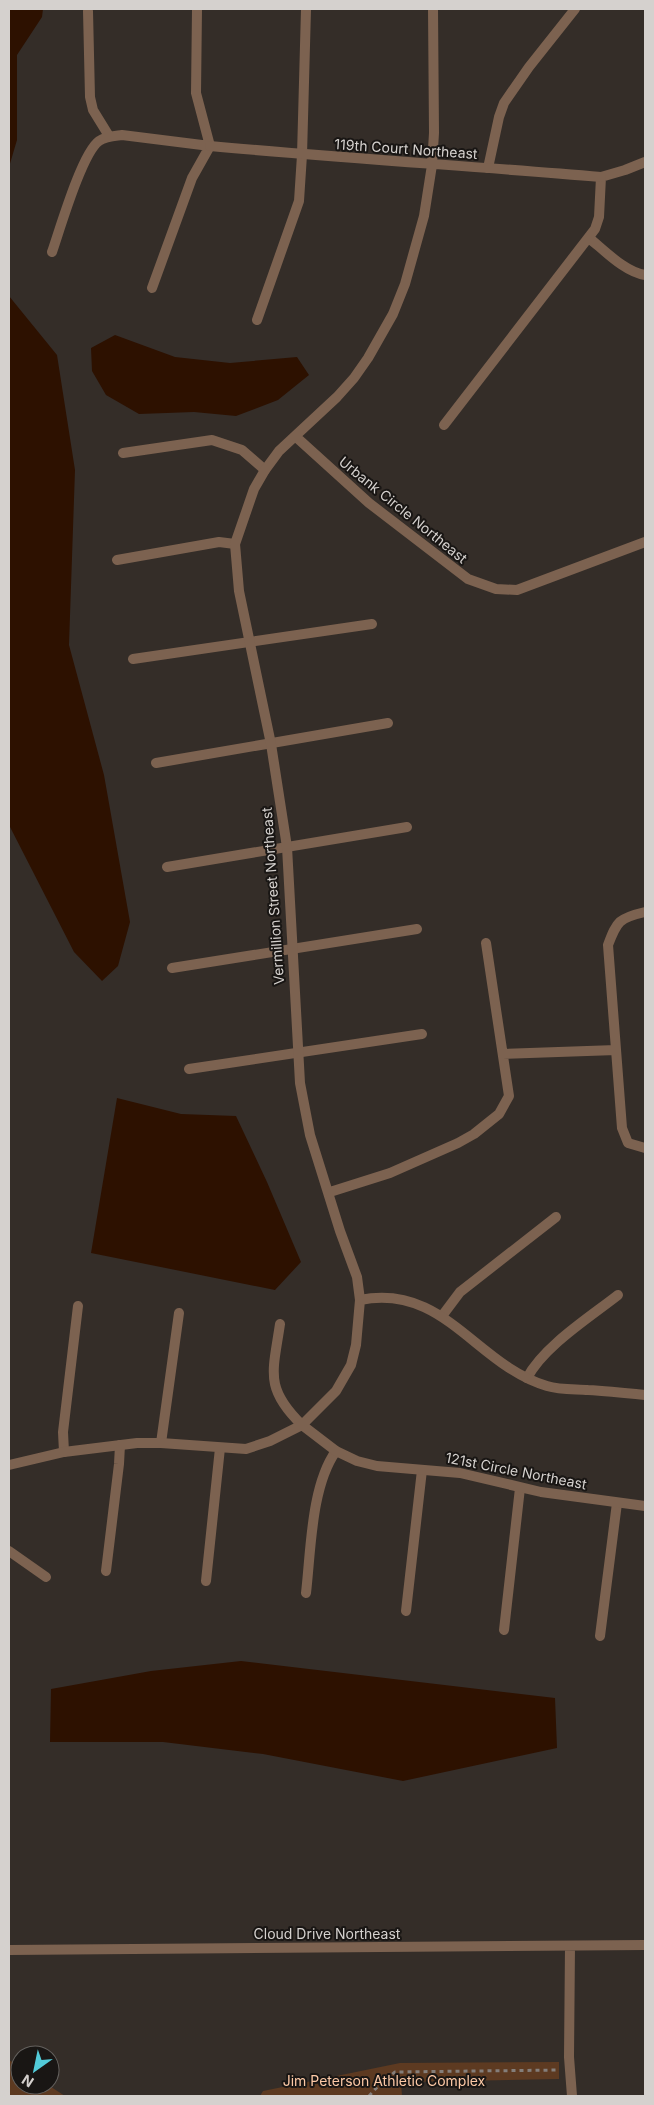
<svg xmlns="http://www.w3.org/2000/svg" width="654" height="2105" font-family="Inter,sans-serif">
<rect width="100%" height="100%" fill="#342d28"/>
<path fill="#5d3a21" d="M9 2060 20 2067V2085H48L65 2096H9Z
M559 2062V2079L401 2082 402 2096H260L263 2091 400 2063Z"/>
<path fill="#2d1100" d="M9 9H43L42 17 17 55V140L9 167Z
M9 296 57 355 75 470 69 645 104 775 130 922 118 966 102 981 74 952 9 825Z
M115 335 175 357 230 363 297 357 309 375 278 400 236 416 194 412 139 414 106 395 92 371 91 348Z
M117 1098 181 1114 236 1116 267 1182 301 1262 275 1290 91 1253Z
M241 1661 555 1698 557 1748 403 1781 263 1754 163 1742H50L51 1689 151 1671Z"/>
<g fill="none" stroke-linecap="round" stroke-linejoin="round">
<path stroke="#847e7a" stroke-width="3" stroke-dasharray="4 4" stroke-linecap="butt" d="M369 2096 380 2084 395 2072 559 2070"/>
<path stroke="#7c6250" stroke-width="10" d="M88 11 90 97 93 110 109 136
M488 168 499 117 504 103 529 67 575 9
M589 238C605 251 625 272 645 275
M52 252C60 229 82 153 99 141 106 136 114 136 122 135L210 146
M152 288 192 178 210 146 196 93 197 9
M257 320 299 201 302 155 306 9
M444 425 595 229 599 217 601 177 625 170 645 162
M123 453 212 440 242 450 265 470
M117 560 219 542 235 544
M133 659 372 624
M156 763 388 723
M167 867 407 827
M172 968 417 929
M189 1069 422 1034
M442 1316 460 1292 556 1217
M280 1324C273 1372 264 1388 302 1425
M527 1378C544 1346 590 1317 618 1295
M161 1443 179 1313
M64 1452 63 1432 78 1306
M9 1551 46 1577
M106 1571 119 1464 120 1445
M206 1581 220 1448
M306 1593C311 1550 311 1486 336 1451
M406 1611 422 1470
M504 1630 520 1488
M600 1636 617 1503"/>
<path stroke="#7c6250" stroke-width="10" d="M210 146C340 158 470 166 601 177
M295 436 369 503 468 579 496 589 517 590 645 542
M645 912C619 918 617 921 608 945L622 1128 628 1143 645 1148
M503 1054 616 1050
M330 1192 390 1173 458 1143 474 1134 499 1114 509 1096 486 943
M360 1300C444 1283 476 1365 547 1386 560 1390 575 1389 588 1390 607 1391 626 1393 645 1395
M302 1425 336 1451 357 1461 377 1466 460 1473 541 1492 645 1506
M9 1465 64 1452 137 1443H161L246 1449 270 1441 302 1425 336 1391 351 1365 356 1345 360 1300 357 1277 340 1231 310 1135 300 1083 287 847 271 744 239 591 235 544 254 489 265 470 279 451 337 397 354 378 368 358 393 314 405 284 424 216 432 165 434 133 433 9
M570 1946 569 2057 572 2096
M9 1950 645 1945"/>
</g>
<g text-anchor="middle" stroke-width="4" stroke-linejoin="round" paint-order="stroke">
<g font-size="14" fill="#d5d1ce" stroke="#191614">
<text transform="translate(406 149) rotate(4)" y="5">119th Court Northeast</text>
<text transform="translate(403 510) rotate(39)" y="5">Urbank Circle Northeast</text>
<text transform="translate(273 896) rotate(-94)" y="5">Vermillion Street Northeast</text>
<text transform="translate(516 1471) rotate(11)" y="5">121st Circle Northeast</text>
<text x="327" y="1939">Cloud Drive Northeast</text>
</g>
<g font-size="14" fill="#fdc9a6" stroke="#191614">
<text x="384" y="2086">Jim Peterson Athletic Complex</text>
</g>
</g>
<rect width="654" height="2105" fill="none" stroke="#d5d1ce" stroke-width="20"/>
<g transform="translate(35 2070) rotate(213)"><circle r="24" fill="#191614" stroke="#64615e"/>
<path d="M0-4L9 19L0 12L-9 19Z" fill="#52cbd9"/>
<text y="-8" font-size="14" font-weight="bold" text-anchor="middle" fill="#d5d1ce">N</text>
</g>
</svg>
